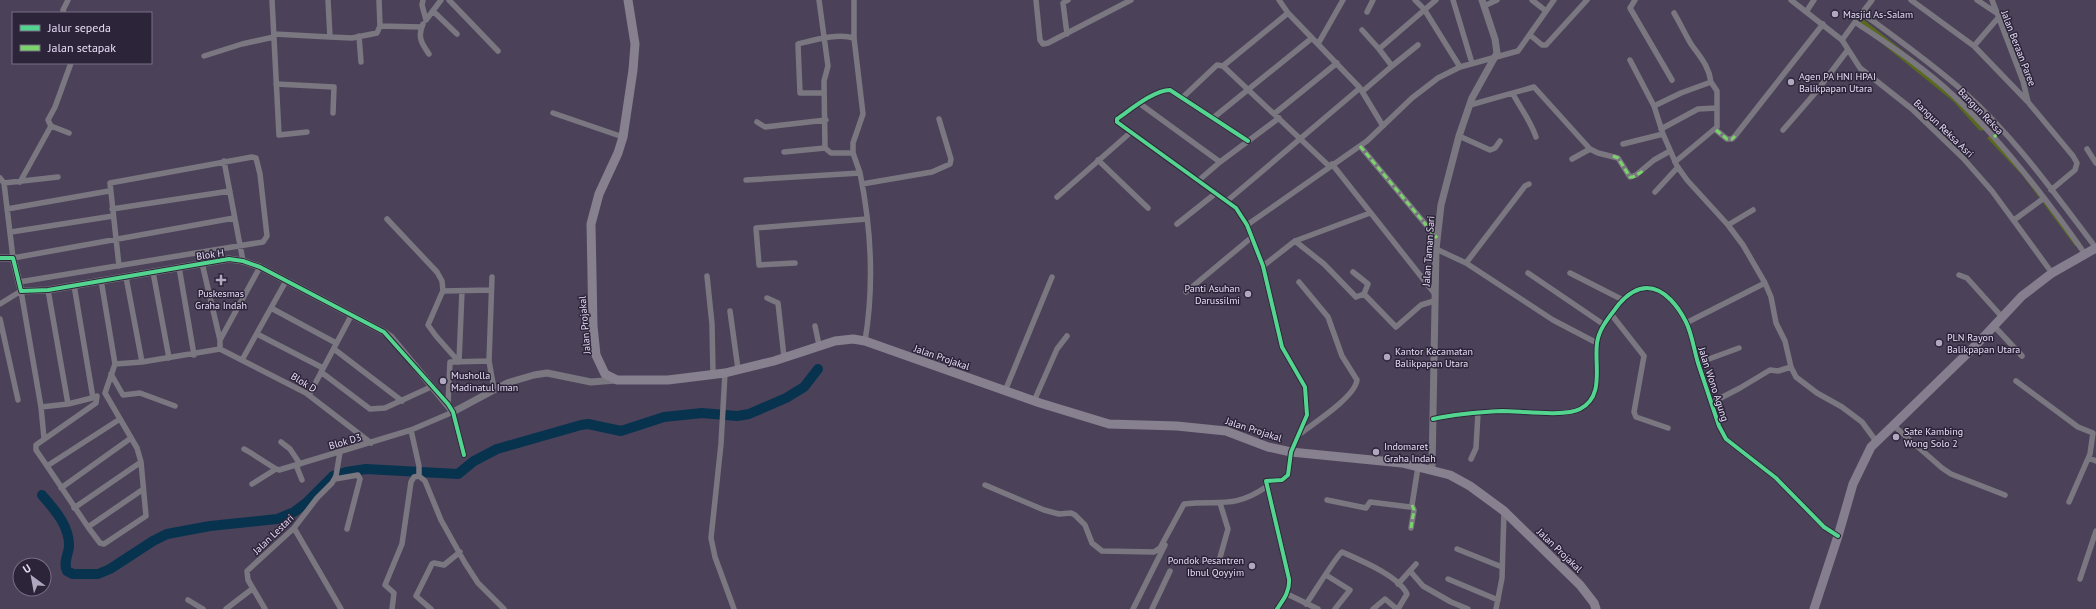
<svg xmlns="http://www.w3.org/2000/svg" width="2096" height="609" font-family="'PT Sans',sans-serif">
<rect width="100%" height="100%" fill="#4b4259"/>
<path fill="#59691e" d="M1864 20 1912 58 1986 127 1982 131 1979 130 1954 102 1869 33 1859 22Z
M1993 133 2081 243 2075 246 2023 176 1987 138Z"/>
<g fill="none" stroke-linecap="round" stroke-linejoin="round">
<path stroke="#07334f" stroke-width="10" d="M42 495C54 509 70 526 69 547 68 556 63 562 67 571L73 574H98L110 569 153 541 167 534 210 526 277 519 294 512 306 503 333 476 346 472 366 469 458 474 474 461 497 449 581 425 588 424 621 431 664 417 702 413 737 416 749 414 786 398 804 387 818 369"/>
<path stroke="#7b7781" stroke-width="5.5" d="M272 0 279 135 307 132
M328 0 330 37 352 38 377 33 380 26 379 0
M423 0 422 5 426 20 441 0
M449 0 498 51
M819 0 828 66 824 81 825 148 831 153H853V143L863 114 854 38C837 33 815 40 798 44L800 93H823
M854 0V38
M1036 0 1040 40 1043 44 1048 43 1131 0
M1279 0 1288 13 1360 88 1383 126
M1415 0 1424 9 1460 67
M1453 0 1472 63
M1532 0 1546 11
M1635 0 1630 8 1672 80
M1791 0 1842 40 1860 68 1912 109 1963 158 1992 191 2052 273
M1872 0 1862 13C1896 38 1931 63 1963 91 2014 136 2055 194 2096 248
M1911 0 1974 46 2028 102 2073 156 2077 163 2075 170 2051 190
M1977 0 1995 12
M1992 0 2023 81 2028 102
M1484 6 1497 0
M433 11 457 34
M1367 12 1373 0
M1806 12 1814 0
M64 13 63 10 68 0
M1288 13 1223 66 1329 166
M1674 13C1680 23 1685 34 1691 44 1700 57 1709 66 1711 82
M423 24C417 37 422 44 429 54
M380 26 422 27
M1362 30 1379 49 1436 0
M274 34 330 37
M1067 34 1063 3 1068 0
M1530 35 1542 45H1546L1587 0
M359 36 361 62
M1842 40 1855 22C1889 45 1923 67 1953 95 2003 142 2046 198 2085 254
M1318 44 1343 0
M1974 46 1998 18
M204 56 242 44 274 37
M1630 60 1654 106 1663 134 1677 166 1687 180 1728 225 1743 245 1765 283 1771 297 1776 323 1785 341 1791 367 1796 377 1817 393 1842 407 1862 422 1876 441
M1392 66 1418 45
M276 84 334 87 333 113
M1363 91 1392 66 1379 49
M1513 94C1521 109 1530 120 1536 137
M1182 98 1217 65 1223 66
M1139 103 1220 162
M1470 105 1534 87 1590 149 1598 153 1618 158 1630 177 1636 175 1654 160 1670 151
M1654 106 1681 93 1711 82 1717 91V127L1675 162
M553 113 623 137
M1274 114 1337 63
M1213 118 1312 38
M757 122 765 127 826 120
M51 126 48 120 55 107 71 63
M1661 129 1698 109 1716 108
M1716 130 1727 139H1732L1735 136 1823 24
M1783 130 1816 92 1847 51
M1459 136 1490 150 1495 148 1500 141
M1248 141 1170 90C1154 90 1130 110 1117 119V122L1236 208 1247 225 1263 266 1282 347 1305 387 1307 415 1291 452 1288 475 1282 480 1266 481 1289 579C1290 591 1284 599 1277 609
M1623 144 1663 134
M1360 146 1437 238
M2087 149 2096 163
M784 152 825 148
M853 153 860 173
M1572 159 1590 149
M1098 160 1148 208
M224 161 243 261
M1332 164 1435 294
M0 178 4 183 13 258 234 218
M746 180 860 173C871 227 874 287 865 341
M1198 181 1220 162 1279 118
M20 182 51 126 69 133
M4 183 58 177
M862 184 932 172 950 164 951 159 939 119
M1655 192 1678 167
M1057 197 1131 132
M1227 201 1360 88
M7 209 109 191
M112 209 230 191
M387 219 437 272 442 281 443 291
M2014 220 2044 198
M1177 224 1216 193
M1247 225 1367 141 1412 98 1438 78 1460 67 1518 51 1554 0
M1728 225 1753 210
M11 232 113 216
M1295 241 1324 264 1356 297 1364 294 1396 327 1421 305 1434 301
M1436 249 1466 263 1553 320 1597 343
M202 263 220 340V349
M795 263 759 265 756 228 867 219
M1466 263 1525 186 1529 184
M1263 266 1295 241 1370 213
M179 267 194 355
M153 272 169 358
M1353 272 1368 284 1364 294
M1528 273 1603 324
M1570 273 1623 300
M1959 275 1967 278 2002 317
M707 276 712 324 713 374
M126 277 142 362
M492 277 489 361 494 389
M101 280 115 364
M19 282 263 242 267 236 260 174 256 158 252 157 110 183 119 266
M1299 282 1328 317 1342 356 1357 380C1355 397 1314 423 1301 433
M74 285 93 398
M48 290 68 404
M1186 292 1252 237
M767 298 778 303 784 357
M0 304 21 291 41 407 44 438
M271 308 336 343
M730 311 738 369
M1611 314 1644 356 1634 412 1636 417 1668 428
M0 319 18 400
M1686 323 1765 283
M815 326 819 345
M1994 326 2022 356
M257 334 323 368
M220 340 260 267
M220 349 306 393 371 443
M334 349 402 401
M242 360 286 281
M459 362 436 336 428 325 441 295 443 291 491 290
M459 362 462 291
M1698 363 1739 348
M321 372 370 409 385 408 433 386
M725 373 721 444 711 538 715 557 734 609
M111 374 123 395 140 393 175 406
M2016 381 2078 427 2093 433 2090 454 2069 502
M1005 391 1052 277
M309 395 351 316
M1034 401 1057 349 1067 336
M1711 403 1740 388 1770 370 1778 371 1791 367
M448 404 450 362 489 361
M41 407 68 404 96 397
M120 419 47 466 88 527 142 490
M1433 419C1455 414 1479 412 1502 411 1519 411 1566 417 1580 409 1605 396 1594 366 1597 343 1599 328 1610 316 1619 304 1626 296 1635 288 1647 288 1665 288 1679 308 1686 322 1692 334 1694 350 1698 363 1705 384 1712 405 1719 426L1726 439 1776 478 1824 527 1838 536
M1893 425 1942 468 1951 474 2005 495
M281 442 290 449 300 464
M244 449C251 452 274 469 279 470L411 430 453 412 464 455
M2089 458 2096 461
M1471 459 1476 448 1478 413
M296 465 302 480
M47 466 36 450V445L96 403 97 396
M419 476 425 481 441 520 465 563 478 583 504 609
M335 479 358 475 360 479 347 529
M252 484 276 469
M985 485 1044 510 1059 514 1071 513 1075 515 1085 525 1092 543 1102 551 1154 552 1160 548 1184 504C1219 500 1234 509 1266 487
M61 488 131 438
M1327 500 1366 508 1370 502 1410 507 1412 505 1418 467
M74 508 141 462
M88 527 100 543 104 544 146 516 141 462 137 448 105 393 115 364 142 362 220 349
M294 528 341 609
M1411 528 1414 510 1412 505
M1457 549 1502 567
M1219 561 1228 529 1220 503
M1410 571 1423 586 1451 602 1468 609
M1326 575 1350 590 1335 609
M1448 579 1498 600
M2080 579 2096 531
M1398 584 1416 564
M1287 594 1318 609
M188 600 203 609
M1306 604C1312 596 1337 555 1342 552 1360 560 1399 576 1407 594L1398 609
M226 609 252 589
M265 609 248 580 247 571 294 528 317 498 332 483 336 476 340 452
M392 609 394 593 385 585 402 544 411 482 414 477 419 476V466L411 430
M431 609 416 596 432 564 434 563 444 565 460 552
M1133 609 1165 545
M1152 609 1170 571
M1373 609 1385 599 1397 609
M1496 609 1502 578 1504 511"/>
<path stroke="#7b7781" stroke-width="7" d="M0 258H13L21 291 48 290 229 259 243 261 260 267 384 332 391 337 453 412 507 383 534 375 547 373 591 382 616 380
M1432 469 1436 249 1441 205 1459 136 1472 98 1497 53 1495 39 1482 0"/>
<path stroke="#86808f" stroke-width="9" d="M628 0 635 44 633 70 623 137 618 153 599 194 591 224 593 326 596 355 605 374 617 380H668L725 373 774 361 835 341 853 339 865 341 1040 403 1109 424 1177 426 1226 431 1268 447 1291 452 1402 463 1450 475 1470 486 1504 511 1580 585 1594 603 1596 609"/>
<path stroke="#847e8e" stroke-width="9" d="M1814 609 1838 536 1853 484 1871 447 1977 344 2022 296 2052 273 2096 248"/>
<path stroke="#7cd36c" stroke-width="3" stroke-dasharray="6 3" stroke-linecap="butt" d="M1716 130 1727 139H1732L1735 136
M1994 137 2002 130
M1360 146 1437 238
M1613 156 1618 158 1630 177H1633L1643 171
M1411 528 1414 510 1412 505"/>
<g stroke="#2c2438" stroke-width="6">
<path id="cycleway" d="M1248 141 1170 90C1154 90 1130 110 1117 119V122L1236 208 1247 225 1263 266 1282 347 1305 387 1307 415 1291 452 1288 475 1282 480 1266 481 1289 579C1290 591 1284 599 1277 609
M0 258H13L21 291 48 290 229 259 243 261 260 267 384 332 448 404 453 412 464 455
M1433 419C1455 414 1479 412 1502 411 1519 411 1566 417 1580 409 1605 396 1594 366 1597 343 1599 328 1610 316 1619 304 1626 296 1635 288 1647 288 1665 288 1679 308 1686 322 1692 334 1694 350 1698 363 1705 384 1712 405 1719 426L1726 439 1776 478 1824 527 1838 536"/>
</g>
<use href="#cycleway" stroke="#53d58f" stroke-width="4"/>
</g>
<g fill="#b0a7c0" stroke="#2c2438" stroke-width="1.5">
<circle cx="1835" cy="14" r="4"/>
<circle cx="1791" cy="82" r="4"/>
<path d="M219 274h4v4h4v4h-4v4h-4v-4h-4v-4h4z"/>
<circle cx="1248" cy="294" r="4"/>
<circle cx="1939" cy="343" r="4"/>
<circle cx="1387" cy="357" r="4"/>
<circle cx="443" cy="381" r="4"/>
<circle cx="1896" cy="437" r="4"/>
<circle cx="1376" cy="452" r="4"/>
<circle cx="1252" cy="566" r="4"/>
</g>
<g text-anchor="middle" stroke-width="3" stroke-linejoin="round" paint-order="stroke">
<g font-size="10" fill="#e7ddf8" stroke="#2c2438" text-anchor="start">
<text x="1843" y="18">Masjid As-Salam</text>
<text x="1799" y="80">Agen PA HNI HPAI<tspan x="1799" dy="12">Balikpapan Utara</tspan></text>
<text x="1240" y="292" text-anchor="end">Panti Asuhan<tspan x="1240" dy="12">Darussilmi</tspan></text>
<text x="221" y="297" text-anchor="middle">Puskesmas<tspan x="221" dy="12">Graha Indah</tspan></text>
<text x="1947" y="341">PLN Rayon<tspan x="1947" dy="12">Balikpapan Utara</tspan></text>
<text x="1395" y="355">Kantor Kecamatan<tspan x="1395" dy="12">Balikpapan Utara</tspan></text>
<text x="451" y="379">Musholla<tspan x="451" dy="12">Madinatul Iman</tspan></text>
<text x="1904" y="435">Sate Kambing<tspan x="1904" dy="12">Wong Solo 2</tspan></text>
<text x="1384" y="450">Indomaret<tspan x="1384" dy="12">Graha Indah</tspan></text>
<text x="1244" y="564" text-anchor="end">Pondok Pesantren<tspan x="1244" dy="12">Ibnul Qoyyim</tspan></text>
</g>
<g font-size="10" fill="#e7ddf8" stroke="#2c2438">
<text transform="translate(2019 48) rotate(69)" y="4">Jalan Beraan Paree</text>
<text transform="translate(1981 111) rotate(46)" y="4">Bangun Reksa</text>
<text transform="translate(1944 128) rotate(44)" y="4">Bangun Reksa Asri</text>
<text transform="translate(1428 251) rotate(-86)" y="4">Jalan Taman Sari</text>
<text transform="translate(210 254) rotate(-8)" y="4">Blok H</text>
<text transform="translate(584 325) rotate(-95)" y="4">Jalan Projakal</text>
<text transform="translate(942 357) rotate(19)" y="4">Jalan Projakal</text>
<text transform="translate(304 382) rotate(32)" y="4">Blok D</text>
<text transform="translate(1714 384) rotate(72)" y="4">Jalan Wono Agung</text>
<text transform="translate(1254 429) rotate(18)" y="4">Jalan Projakal</text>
<text transform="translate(345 441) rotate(-16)" y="4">Blok D3</text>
<text transform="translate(273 534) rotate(-44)" y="4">Jalan Lestari</text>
<text transform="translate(1560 550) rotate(44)" y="4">Jalan Projakal</text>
</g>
</g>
<rect x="12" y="12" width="140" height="52" fill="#2c2438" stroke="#776e85"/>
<rect x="20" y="25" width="20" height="6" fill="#53d58f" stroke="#776e85"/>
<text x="48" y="32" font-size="12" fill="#e7ddf8">Jalur sepeda</text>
<rect x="20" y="45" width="20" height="6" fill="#7cd36c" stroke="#776e85"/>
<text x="48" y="52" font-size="12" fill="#e7ddf8">Jalan setapak</text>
<g transform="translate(32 577) rotate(328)"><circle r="19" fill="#2c2438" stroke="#776e85"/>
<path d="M0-3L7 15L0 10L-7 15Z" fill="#b0a7c0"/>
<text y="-6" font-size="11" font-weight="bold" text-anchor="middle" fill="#e7ddf8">U</text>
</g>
</svg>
